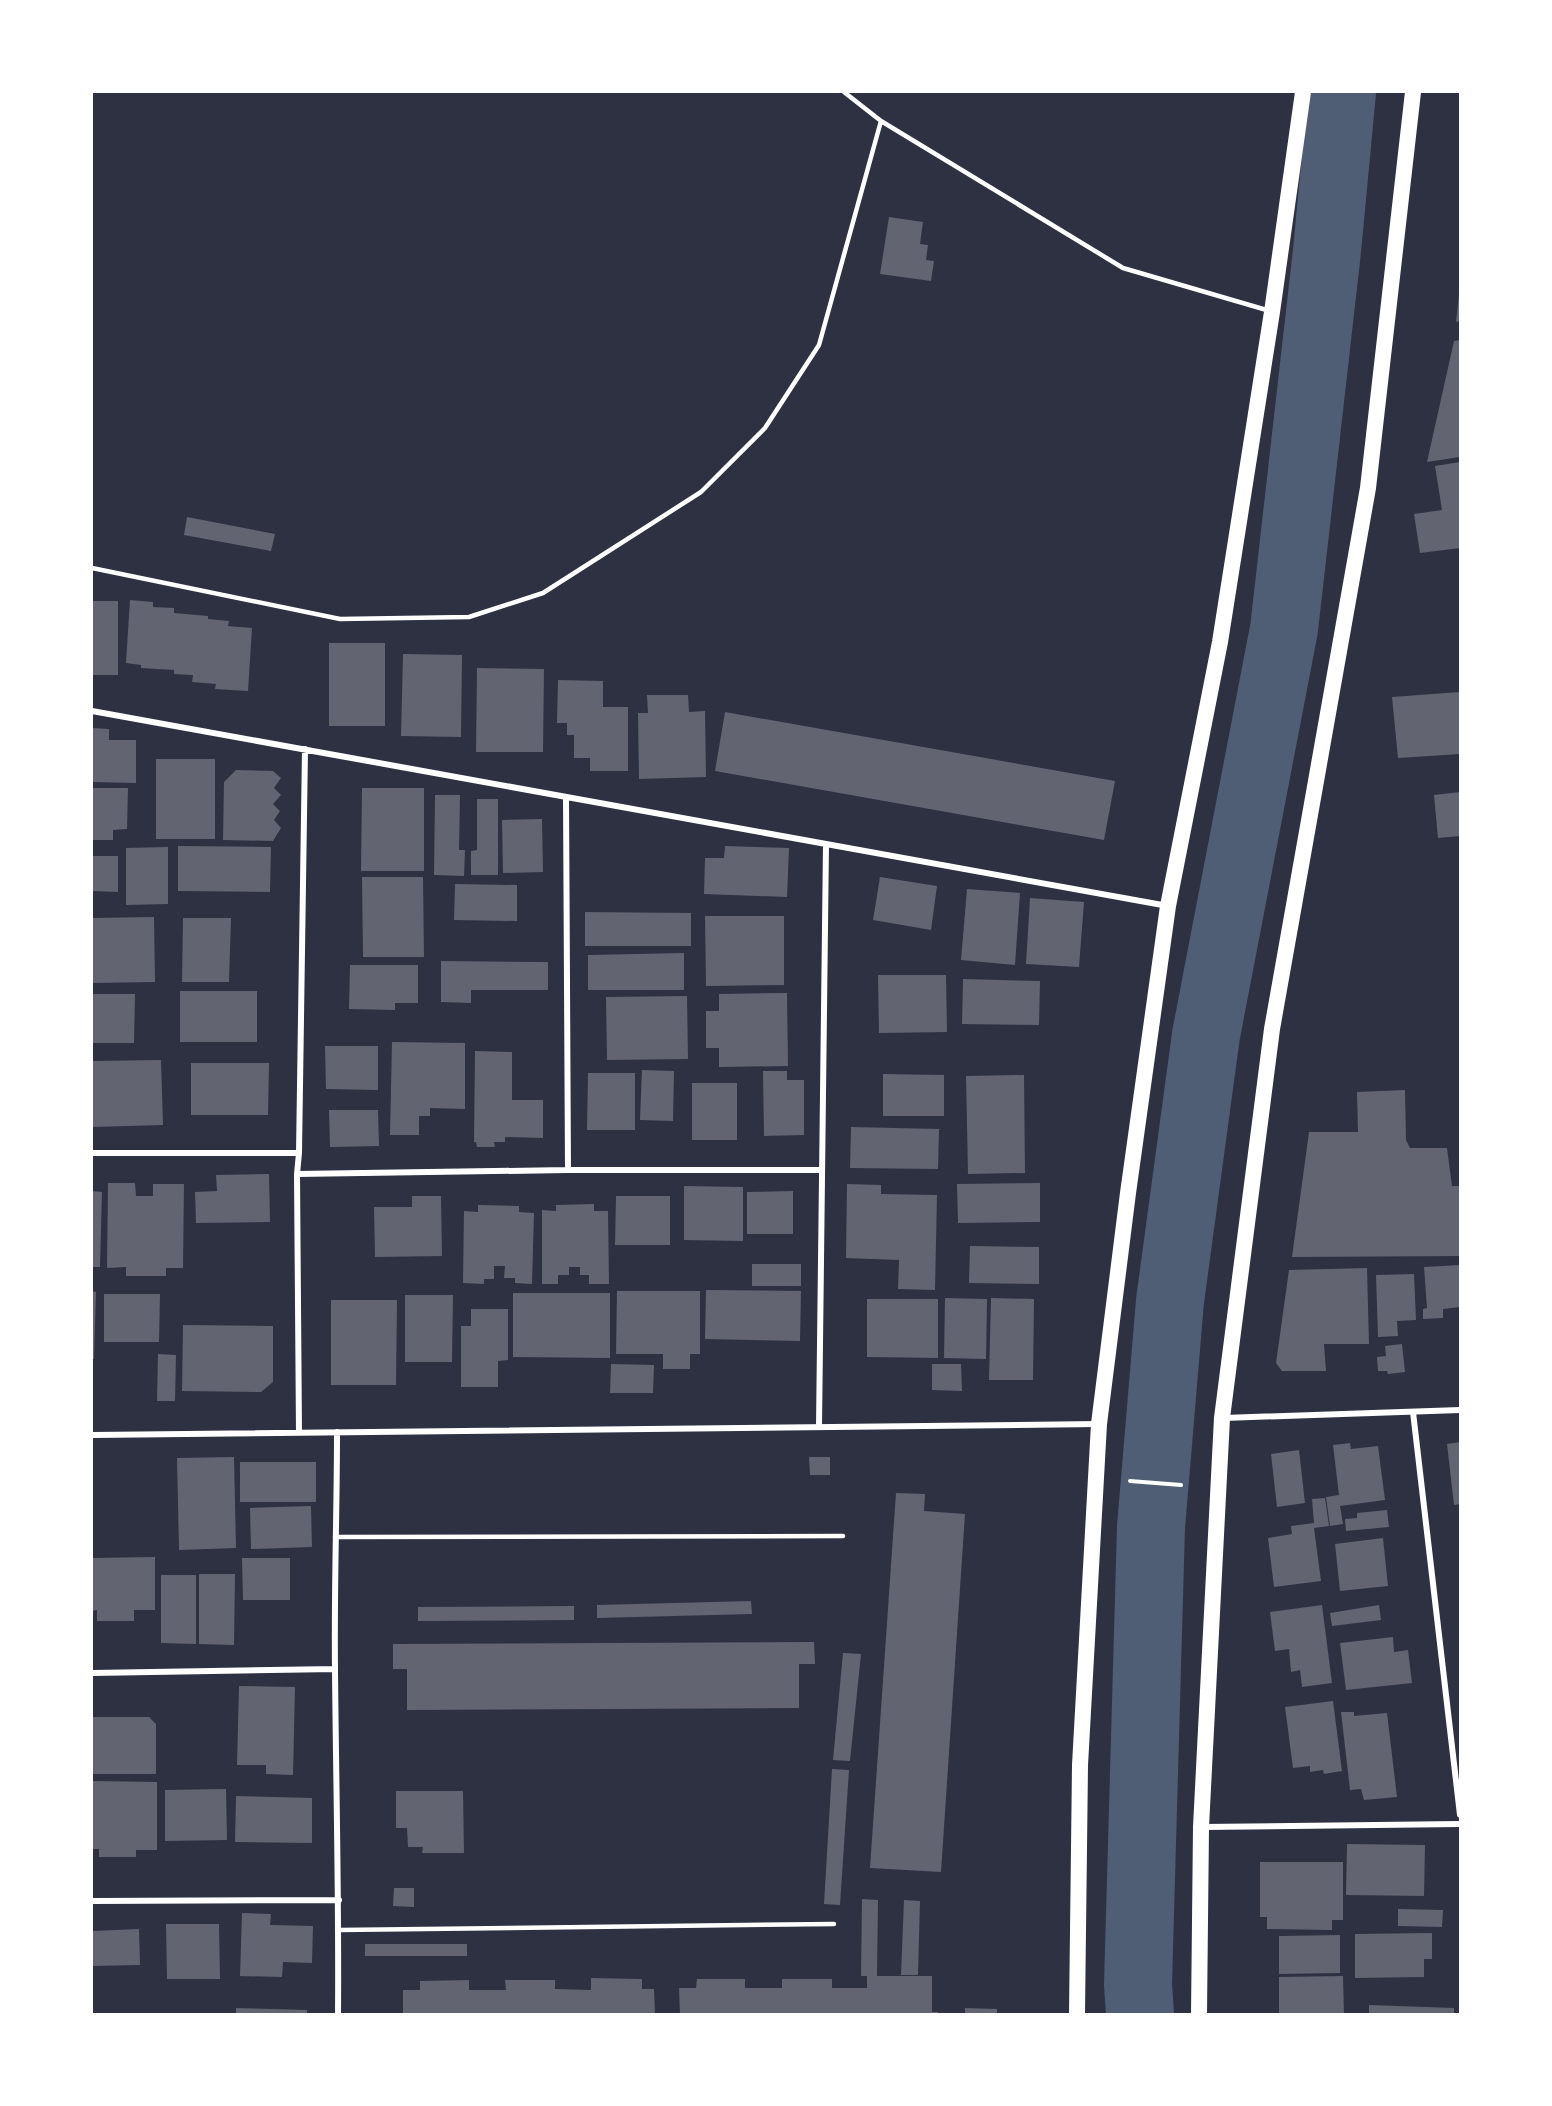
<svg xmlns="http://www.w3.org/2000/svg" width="1552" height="2106" font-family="'Noto Sans',sans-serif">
<rect width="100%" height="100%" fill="#2d3142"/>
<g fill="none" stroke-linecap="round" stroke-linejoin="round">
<path stroke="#4f5d75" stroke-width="68" d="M1140 2014 1138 1984 1151 1527 1170 1301 1206 1035 1284 629 1327 251 1342 92"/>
</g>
<path fill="#626471" d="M889 217 923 222 920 244 928 245 926 260 934 261 931 281 880 274Z
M1459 294H1460V321L1456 322Z
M1460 340V457L1427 462 1454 341Z
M1460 462V548L1420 553 1414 514 1442 510 1435 466Z
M187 517 275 534 271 551 184 535Z
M130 600 153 602V607L174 608V613L208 616V619L229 621 228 626 252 628 248 691 215 689 216 684 192 682 193 675 174 674V670L141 668V665L126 663Z
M92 601H118V675H92Z
M329 643H385V726H329Z
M403 654 462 655 461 737 401 736Z
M477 668 544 669 543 752H476Z
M558 680 603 681V707H628V771H590V758H574V735H567V723H557Z
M1460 692V754L1398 758 1392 697Z
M647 695H688L689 712 705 711 706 777 639 779 638 713H648Z
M725 712 1115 781 1104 840 715 771Z
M92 728 109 729V740H136V783L92 782Z
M156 759H215V839H156Z
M236 770 273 771 281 778 274 788 281 795 273 804 280 811 274 820 281 828 273 841 223 840 224 782Z
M92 788H128L127 829 113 830V840H92Z
M362 788H424V871H361Z
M1460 792V836L1438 838 1434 795Z
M435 795H460L459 850H465L464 876 434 875Z
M477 799H498V875H471V851L477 850Z
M542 819 543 872 503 873 502 820Z
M178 846 271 847 270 892 178 891Z
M725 846 789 848 787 897 704 894 705 858H724Z
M168 847V904L126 905V848Z
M92 856H118V892L92 891Z
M362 877H423L424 957H363Z
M880 877 937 886 931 930 873 920Z
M455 884 517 885V921L454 920Z
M967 889 1020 893 1015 965 961 960Z
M1030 898 1084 902 1079 967 1026 964Z
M585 912 691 913V946H585Z
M705 916H784V985L706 986Z
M154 917 155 982 92 983V918Z
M183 918H231L229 982H182Z
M684 953V990H588V955Z
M441 961 548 962V990H471V1003L441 1002Z
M350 965H418V1003H395V1010L349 1009Z
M878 975H946L947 1032 879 1033Z
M963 979 1040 981 1039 1025 962 1024Z
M180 991H257V1042H180Z
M787 993 788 1066 719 1067V1048H706V1011H719V994Z
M92 994H135L134 1043H92Z
M687 996 688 1059 607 1060 606 997Z
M392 1042 465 1043V1109L430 1108V1116H419V1135H390Z
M325 1046H378V1090L326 1089Z
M475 1051 512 1052V1100H543V1138L505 1137V1142H494L495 1147H477L476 1142H474Z
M161 1060 163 1125 92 1127V1061Z
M191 1063H269L268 1115H191Z
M642 1070 674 1071 673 1121 640 1120Z
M763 1071H787V1080H804V1135L764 1136Z
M588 1073H635V1130H587Z
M883 1074 944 1075V1116H883Z
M1024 1075 1025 1173 968 1174 966 1076Z
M692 1083H737V1140H692Z
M1405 1090 1406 1140 1410 1148H1447L1452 1186H1460V1256L1292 1257 1309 1132H1358L1357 1092Z
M329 1110H378L379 1146 330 1147Z
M851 1127 939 1129 938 1169 850 1168Z
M269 1174 270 1222 196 1223 195 1192 217 1191 216 1175Z
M108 1183H135L136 1196H153V1184H184L183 1268H166V1276H126V1267L107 1268Z
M1040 1183V1222L958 1223 957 1184Z
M847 1184 881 1185V1194L937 1195 935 1290 898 1289 899 1260 846 1258Z
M684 1186 743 1187V1241L684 1240Z
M92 1191 102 1192 100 1267H92Z
M793 1191V1234H747V1192Z
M412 1196H441L442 1256 375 1257 374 1207H412Z
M616 1196H670V1245H615Z
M594 1204V1211H608L609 1284H589V1275H580V1267H569V1275H558V1284H542V1210L556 1211V1205Z
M478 1205 519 1206V1212L534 1213 532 1284 515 1283V1278H504L505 1266H494V1279H484V1284L463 1283 464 1211 478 1212Z
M970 1246 1039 1247V1284L969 1283Z
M752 1264H801V1286H752Z
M1460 1265V1307L1443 1309V1318L1423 1319V1309L1427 1308 1424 1267Z
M1367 1268 1369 1344H1324L1326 1371H1282L1276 1363 1289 1270Z
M1414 1274 1416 1320 1397 1321 1398 1336 1378 1337 1376 1275Z
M706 1290 801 1291 800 1341 705 1339Z
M92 1291 96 1292 94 1359H92Z
M617 1291H700V1354H690V1369H663V1354H616Z
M513 1293H610V1358L513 1357Z
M104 1294H160L159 1342H104Z
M405 1295H453L452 1362H405Z
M945 1298 987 1299 986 1359 944 1358Z
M991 1298 1034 1299 1033 1380H989Z
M867 1299H938V1358L867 1357Z
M331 1300H397L396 1385H331Z
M471 1309H508V1360L498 1361V1387H461V1326H471Z
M183 1325 273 1326V1382L261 1392 182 1391Z
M1402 1344 1405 1372 1388 1374 1387 1371H1378L1377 1357 1386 1356 1385 1346Z
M158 1354 176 1355 175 1401H157Z
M611 1364 654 1365 653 1393H610Z
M932 1364H961L962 1391 932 1390Z
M1460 1442V1504L1454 1505 1447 1444Z
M1350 1443 1351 1449 1378 1446 1385 1500 1340 1506 1343 1524 1330 1526 1326 1497 1339 1495 1333 1445Z
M1299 1450 1305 1503 1277 1507 1271 1454Z
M234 1457 236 1548 179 1550 177 1458Z
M809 1457H830V1475H810Z
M240 1462H316V1502H240Z
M896 1493 925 1494 924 1511 965 1514 941 1872 870 1868Z
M1325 1498 1329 1526 1314 1528 1321 1581 1274 1587 1268 1538 1292 1534 1291 1526 1314 1523 1312 1499Z
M311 1506 312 1547 251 1549 250 1508Z
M1387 1510 1389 1527 1346 1531 1345 1519 1357 1518V1513Z
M1383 1538 1388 1586 1340 1591 1335 1544Z
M155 1557V1610H134V1621H97V1610L92 1611V1558Z
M242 1558H290V1600H243Z
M199 1574H235L234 1645 199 1644Z
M161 1575H196V1644L161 1643Z
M751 1601 752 1614 597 1618V1605Z
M1322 1605 1332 1683 1302 1687 1300 1670 1291 1672 1289 1649 1275 1651 1270 1612Z
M1379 1605 1381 1620 1332 1626 1330 1613Z
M574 1606V1620L418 1621V1607Z
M1393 1637 1394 1652 1408 1650 1412 1683 1346 1690 1340 1643Z
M814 1642 815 1664H799V1708L407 1710V1669H393V1644Z
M843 1653 861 1654 850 1761 833 1760Z
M239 1686 295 1687 293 1775 266 1774V1765H237Z
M1333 1701 1342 1771 1324 1774 1323 1770 1310 1772V1766L1293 1768 1285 1707Z
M1341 1712H1354V1716L1387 1713 1397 1797 1364 1800 1361 1789 1350 1790Z
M93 1717H149L156 1724V1774H92Z
M832 1769 849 1770 840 1905 824 1904Z
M92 1781 157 1782V1850H136V1857H99V1849H92Z
M226 1789 227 1840 165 1841V1790Z
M396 1791H463L464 1853H422L423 1847H408L407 1828H396Z
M236 1796 312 1798V1843L235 1842Z
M1347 1844 1425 1845 1424 1896 1346 1895Z
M1260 1862H1343V1920H1332V1930L1267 1929V1917H1260Z
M394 1888H414V1907L393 1906Z
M862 1899 878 1900 877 1976H932V2012H938V2014H680L679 1988H696L697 1979H745V1988H782V1979H832V1988H867V1976H861Z
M904 1900 920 1901 918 1975H901Z
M1398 1909 1443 1910 1442 1927 1398 1926Z
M242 1913 271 1914 270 1925 313 1926 312 1963 283 1962 282 1977 240 1976Z
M166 1924H219L220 1979H167Z
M139 1929 140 1965 92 1966V1931Z
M1432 1933V1959H1424V1977L1355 1978V1934Z
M1340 1935V1973L1279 1974V1936Z
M365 1944H467V1956H365Z
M1343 1976 1344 2014H1279V1977Z
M591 1978 642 1979V1989H654L655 2014H403V1990H420V1981L469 1980V1990H506L505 1980H555V1989L591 1990Z
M1369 2005 1454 2008V2014H1369Z
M236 2008 307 2010V2014H236Z
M965 2008 997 2009V2014H965Z"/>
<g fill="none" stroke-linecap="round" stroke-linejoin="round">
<path stroke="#fff" stroke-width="4" d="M1130 1481 1181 1485"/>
<path stroke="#fff" stroke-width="4.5" d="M881 121 1123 268 1270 311
M92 568 340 619 469 617 543 593 701 492 765 428 819 345 881 121 844 92
M335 1537 843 1536
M339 1930 834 1924"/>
<path stroke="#fff" stroke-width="6" d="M92 711 1168 906
M566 797 568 1170
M92 1153H299
M297 1174 568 1170H822
M1413 1412 1460 1815
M1224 1418 1460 1410
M819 1427 826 844
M337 1432C337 1511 334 1590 335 1669 336 1784 339 1899 338 2014
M299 1433 297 1174 299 1153 305 749
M92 1435 1099 1424
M92 1673 335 1669
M1203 1827 1460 1824
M92 1901 339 1900"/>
<path stroke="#fff" stroke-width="16" d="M1077 2014 1080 1765 1099 1424 1128 1193 1168 906 1220 642 1272 312 1303 92
M1199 2014 1201 1827 1222 1418 1272 1029 1368 488 1413 92"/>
</g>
<rect width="1552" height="2106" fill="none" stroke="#ffffff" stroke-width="186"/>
</svg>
